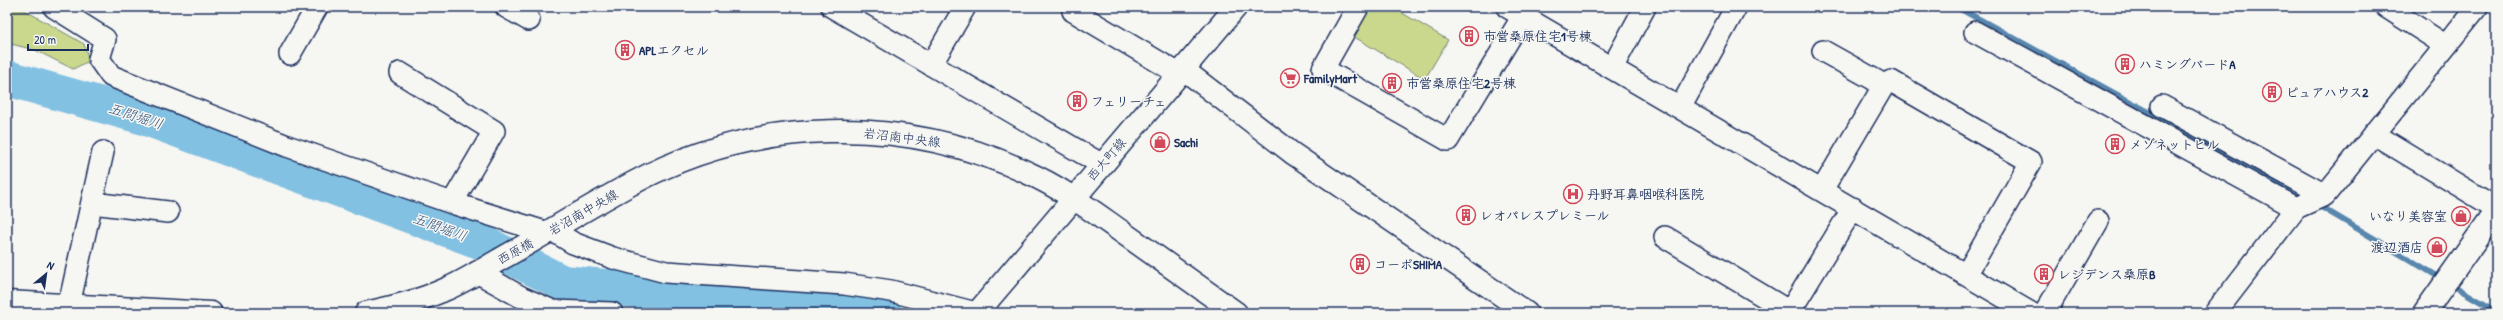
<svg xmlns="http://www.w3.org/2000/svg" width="2503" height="320" font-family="'Patrick Hand','Klee One',sans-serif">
<rect width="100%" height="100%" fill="#f6f6f2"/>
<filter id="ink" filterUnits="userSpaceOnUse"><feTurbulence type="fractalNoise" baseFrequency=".025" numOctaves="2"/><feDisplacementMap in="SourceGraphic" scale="8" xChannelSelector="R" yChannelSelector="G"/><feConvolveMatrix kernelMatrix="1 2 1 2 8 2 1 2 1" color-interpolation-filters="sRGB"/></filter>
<g filter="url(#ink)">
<path fill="#c9d88c" stroke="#728475" d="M7 7H19L84 44 89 61 73 69 35 50 7 43Z
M1368 7H1392L1448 40 1425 79 1351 35Z"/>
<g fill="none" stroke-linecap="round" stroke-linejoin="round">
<path stroke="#5987ae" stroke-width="6" d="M1957 7 2306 198
M2316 204 2496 311"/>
<path stroke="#83c1e3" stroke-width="36" d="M7 78 144 117 477 240 563 283 884 313"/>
<g stroke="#1b2f5e" stroke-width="24">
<path id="minor" d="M54 7 105 39 99 59 111 76 287 146 452 203 548 233
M506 7 529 20
M832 7 1101 164
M1358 7 1323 69 1448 140 1523 16
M1507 7 2031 313
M2386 7 2445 45
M1073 11 1179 74
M1975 32 2296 208
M290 54 317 7
M931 65 965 7
M1612 68 1645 7
M1183 69 1292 153 1527 313
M400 73 494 131 452 203
M1884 85 1891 81 2031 162 1966 275
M2162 106 2325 195
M1680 108 1736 7
M2374 134 2496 208
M1822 190 1884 85 1823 51
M92 203 168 212
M552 230 573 243 613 258 666 272 844 284 891 291 976 313
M1665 237 1790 312
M477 272 521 297 553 311 612 313
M69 305 103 152
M1789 313 1853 208
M2045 313 2098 221
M2215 313 2296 208 2325 195 2477 7"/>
</g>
<g stroke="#1b2f5e" stroke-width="25">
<path id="tertiary" d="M7 302 211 313
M366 313C393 307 419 301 444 290 463 282 482 270 499 260 544 235 588 207 633 183 754 117 904 114 1028 173 1062 188 1092 211 1122 232 1160 259 1198 286 1236 313
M977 313 1236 7
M2424 313 2496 211"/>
</g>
<use href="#minor" stroke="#f6f6f2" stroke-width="21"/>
<use href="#tertiary" stroke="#f6f6f2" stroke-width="22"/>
</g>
</g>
<defs>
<g id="building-ring" transform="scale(1)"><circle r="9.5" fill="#f6f6f2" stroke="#d1495b" stroke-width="1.5"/><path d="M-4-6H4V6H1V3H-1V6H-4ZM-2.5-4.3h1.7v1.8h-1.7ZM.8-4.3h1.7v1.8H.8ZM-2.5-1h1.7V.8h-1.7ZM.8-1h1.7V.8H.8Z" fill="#d1495b"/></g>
<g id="supermarket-ring" transform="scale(1)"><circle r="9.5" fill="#f6f6f2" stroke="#d1495b" stroke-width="1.5"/><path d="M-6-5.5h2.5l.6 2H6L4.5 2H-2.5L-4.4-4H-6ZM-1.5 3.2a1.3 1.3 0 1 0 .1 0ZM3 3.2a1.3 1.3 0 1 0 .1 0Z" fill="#d1495b"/></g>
<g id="shop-ring" transform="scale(1)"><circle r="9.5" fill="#f6f6f2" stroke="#d1495b" stroke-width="1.5"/><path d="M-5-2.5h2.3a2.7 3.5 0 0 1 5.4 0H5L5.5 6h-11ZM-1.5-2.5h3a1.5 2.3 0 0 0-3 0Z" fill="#d1495b"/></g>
<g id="hospital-ring" transform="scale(1)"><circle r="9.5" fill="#f6f6f2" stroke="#d1495b" stroke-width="1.5"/><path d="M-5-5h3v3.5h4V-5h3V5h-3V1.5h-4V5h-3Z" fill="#d1495b"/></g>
</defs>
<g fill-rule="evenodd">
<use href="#building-ring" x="1469" y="36"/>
<use href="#building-ring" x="625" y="50"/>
<use href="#building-ring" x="2125" y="64"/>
<use href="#supermarket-ring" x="1290" y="78"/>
<use href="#building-ring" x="1392" y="83"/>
<use href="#building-ring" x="2272" y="92"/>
<use href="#building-ring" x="1077" y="101"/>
<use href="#shop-ring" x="1160" y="142"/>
<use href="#building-ring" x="2115" y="144"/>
<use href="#hospital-ring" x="1573" y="194"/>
<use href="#building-ring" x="1466" y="215"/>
<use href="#shop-ring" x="2461" y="216"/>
<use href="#shop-ring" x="2437" y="247"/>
<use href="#building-ring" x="1360" y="264"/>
<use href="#building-ring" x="2044" y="274"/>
</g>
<g text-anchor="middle" stroke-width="3" stroke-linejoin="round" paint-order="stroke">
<g font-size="13" font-weight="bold" fill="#1b2f5e" stroke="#f6f6f2" text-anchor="start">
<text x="1483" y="41">市営桑原住宅1号棟</text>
<text x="639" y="55">APLエクセル</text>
<text x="2139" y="69">ハミングバードA</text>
<text x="1304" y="83">FamilyMart</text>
<text x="1406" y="88">市営桑原住宅2号棟</text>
<text x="2286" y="97">ピュアハウス2</text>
<text x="1091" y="106">フェリーチェ</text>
<text x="1174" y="147">Sachi</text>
<text x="2129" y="149">メゾネットヒル</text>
<text x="1587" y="199">丹野耳鼻咽喉科医院</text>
<text x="1480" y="220">レオパレスプレミール</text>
<text x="2447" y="221" text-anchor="end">いなり美容室</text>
<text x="2423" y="252" text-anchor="end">渡辺酒店</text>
<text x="1374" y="269">コーポSHIMA</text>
<text x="2058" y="279">レジデンス桑原B</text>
</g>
<g font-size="13" fill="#1b2f5e" stroke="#f6f6f2">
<text transform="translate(902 137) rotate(7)" y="5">岩沼南中央線</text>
<text transform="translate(1106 159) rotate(-49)" y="5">西大町線</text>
<text transform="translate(583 212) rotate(-30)" y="5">岩沼南中央線</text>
<text transform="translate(515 251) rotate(-29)" y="5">西原橋</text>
</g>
<g font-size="14" font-style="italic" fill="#35547f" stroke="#f6f6f2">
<text transform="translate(136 116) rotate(18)" y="5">五間堀川</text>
<text transform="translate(440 227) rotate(20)" y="5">五間堀川</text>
</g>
</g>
<rect width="2503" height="320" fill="none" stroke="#f6f6f2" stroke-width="24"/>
<rect x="12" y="12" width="2479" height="296" fill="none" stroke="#1b2f5e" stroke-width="1.5" filter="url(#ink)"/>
<g transform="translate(46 274) rotate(29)" stroke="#f6f6f2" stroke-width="3" paint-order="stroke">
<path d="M0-3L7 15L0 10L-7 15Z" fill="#1b2f5e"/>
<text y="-6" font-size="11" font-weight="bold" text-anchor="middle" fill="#1b2f5e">N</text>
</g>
<path d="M28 44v6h60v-6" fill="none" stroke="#1b2f5e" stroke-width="2"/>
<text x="34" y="44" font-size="12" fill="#1b2f5e" stroke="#f6f6f2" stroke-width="3" paint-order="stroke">20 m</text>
</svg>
